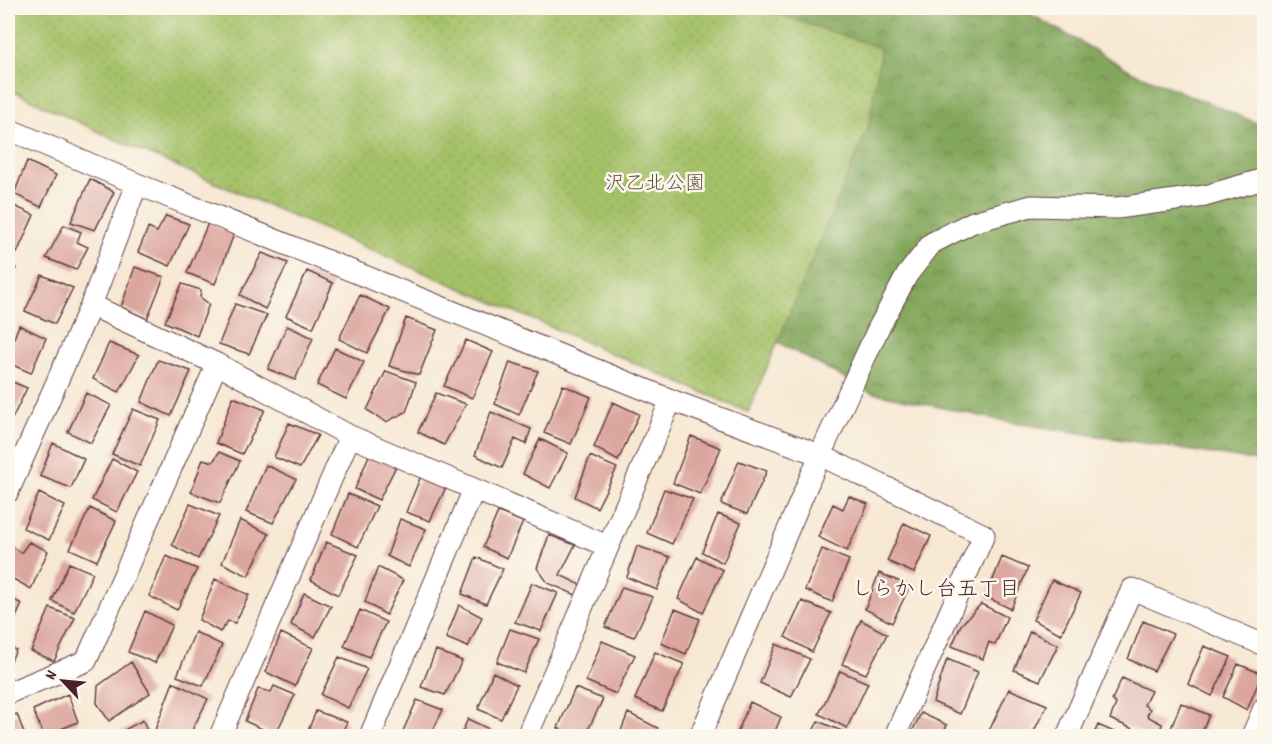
<svg xmlns="http://www.w3.org/2000/svg" width="1272" height="744" font-family="Dekko,'Klee One',sans-serif">
<defs>
<pattern id="forest-crowns" width="20" height="18" patternUnits="userSpaceOnUse" patternTransform="scale(1.5)"><rect width="20" height="18" fill="#83a75c"/><path d="M2 6a3 3 0 1 1 6 0M12 15a3 3 0 1 1 6 0" fill="none" stroke="#6d874c"/></pattern>
<pattern id="park-dots" width="8" height="8" patternUnits="userSpaceOnUse" patternTransform="scale(1.5)"><rect width="8" height="8" fill="#a4c168"/><path d="M2 2h.1M6 6h.1" fill="none" stroke="#8fa55a" stroke-width="1.8" stroke-linecap="round"/></pattern>
</defs>
<rect width="100%" height="100%" fill="#fbf7ec"/>
<filter id="ink" filterUnits="userSpaceOnUse"><feTurbulence type="fractalNoise" baseFrequency=".0167" numOctaves="2"/><feDisplacementMap in="SourceGraphic" scale="12" xChannelSelector="R" yChannelSelector="G"/><feConvolveMatrix kernelMatrix="1 2 1 2 8 2 1 2 1" color-interpolation-filters="sRGB"/></filter>
<filter id="wash" filterUnits="userSpaceOnUse"><feTurbulence type="fractalNoise" baseFrequency=".008" numOctaves="4" result="noise"/><feDisplacementMap in="SourceGraphic" scale="24" xChannelSelector="R" yChannelSelector="G"/><feGaussianBlur stdDeviation="1.35" result="paint"/><feColorMatrix in="noise" values="0 0 0 0 0 0 0 0 0 0 0 0 0 0 0 0 0 1.4 0 .05"/><feComposite in="paint" operator="in"/></filter>
<g filter="url(#wash)">
<rect width="100%" height="100%" fill="#f7e8d3"/>
<path fill="url(#forest-crowns)" stroke="#666344" stroke-width="1.5" d="M615 8H1020L1133 72 1264 126V462L1004 421 870 392 753 329Z"/>
<path fill="url(#park-dots)" stroke="#77704a" stroke-width="1.5" d="M8 8H760L881 48 869 126 748 412 123 143 8 89Z"/>
<g id="blocks">
<path fill="#dba69e" d="M27 161 56 175 41 207 14 194Z
M90 179 114 192 95 230 71 222Z
M8 203 34 215 17 253 8 250Z
M166 216 189 224 170 266 138 252 148 228 157 232Z
M208 223 234 234 215 284 187 273Z
M64 225 81 232 77 242 88 247 76 270 46 258Z
M262 253 288 263 265 309 240 295Z
M8 264 16 268 8 285Z
M135 267 164 277 147 319 121 307Z
M307 271 333 283 313 328 286 316Z
M42 275 73 288 55 324 25 311Z
M182 284 201 290 200 297 209 304 197 336 165 322Z
M360 295 390 309 367 353 339 339Z
M235 304 267 315 249 354 219 344Z
M406 318 437 330 419 375 389 366Z
M19 325 46 338 31 373 8 363V354Z
M287 326 313 338 295 380 268 369Z
M466 340 493 352 472 398 444 386Z
M109 343 139 355 119 392 93 379Z
M335 348 364 362 346 399 317 385Z
M158 360 191 371 171 416 141 402Z
M510 362 538 371 519 415 495 404Z
M386 371 416 382 406 412 386 422 367 410Z
M8 380 27 388 11 421 8 420Z
M563 385 591 397 571 444 544 433Z
M86 393 111 405 91 443 68 432Z
M436 393 466 404 444 445 418 432Z
M233 397 265 410 242 454 216 443Z
M613 402 639 414 618 461 594 447Z
M133 409 160 420 140 466 112 454Z
M491 412 531 429 526 444 515 439 502 468 475 455Z
M289 423 318 435 300 468 274 457Z
M691 436 721 448 700 494 673 483Z
M540 439 568 453 550 488 523 474Z
M53 443 84 459 71 488 40 476Z
M219 452 240 461 220 503 191 492 203 459 213 462Z
M370 453 396 466 379 500 355 489Z
M590 456 617 468 597 508 575 497Z
M112 459 137 472 117 512 92 500Z
M739 461 767 471 747 514 721 504Z
M266 465 296 479 273 523 246 512Z
M421 476 447 485 430 521 406 512Z
M664 489 693 499 672 544 647 533Z
M39 493 65 506 49 540 23 528Z
M348 494 377 506 358 547 332 534Z
M849 496 868 504 847 551 818 537 833 504 843 509Z
M190 504 219 516 198 559 172 545Z
M90 508 116 521 97 561 70 549Z
M498 512 523 522 507 558 483 547Z
M718 514 741 523 723 563 702 552Z
M400 519 426 529 409 567 387 556Z
M240 520 269 534 248 576 222 563Z
M904 523 931 536 914 573 887 561Z
M549 535 575 545 560 575 581 585 576 595 548 583 537 568Z
M29 542 48 551 31 589 8 576V557L11 546 21 553Z
M326 542 358 555 338 595 311 580Z
M637 546 670 557 657 590 627 577Z
M822 549 849 560 832 602 805 590Z
M166 556 197 569 177 610 149 596Z
M476 557 503 569 486 604 462 594Z
M697 557 723 570 703 613 678 599Z
M1002 557 1028 568 1011 609 986 597Z
M69 563 93 573 74 612 52 601Z
M378 567 403 580 386 615 365 602Z
M879 573 910 586 892 623 865 609Z
M215 579 249 595 235 623 228 621 220 632 199 620Z
M1052 580 1081 593 1061 634 1033 620Z
M532 583 558 593 541 631 515 622Z
M622 587 653 597 634 637 605 627Z
M304 593 331 606 315 637 291 625Z
M8 597 22 604 8 634Z
M802 601 831 613 812 652 785 637Z
M981 604 1007 617 995 645 989 642 983 659 952 646 961 625Z
M459 605 482 617 468 647 446 638Z
M50 608 75 618 54 661 31 651Z
M675 609 700 619 686 654 661 643Z
M360 610 386 622 369 657 344 646Z
M145 611 172 625 155 663 128 652Z
M861 620 887 634 866 674 842 664Z
M1143 621 1173 634 1154 671 1128 659Z
M510 629 539 639 524 673 497 662Z
M1030 631 1058 645 1040 681 1014 670Z
M195 632 222 645 203 686 177 676Z
M281 633 313 648 295 686 266 672Z
M602 641 635 655 616 694 586 681Z
M776 644 810 659 791 697 760 683Z
M1204 646 1231 657 1212 696 1188 684Z
M8 647 16 650 8 667Z
M436 650 462 661 445 695 421 687Z
M655 652 684 664 662 711 635 699Z
M339 657 367 669 348 708 321 695Z
M947 659 978 672 960 714 933 702Z
M131 662 150 693 109 721 97 703 98 686Z
M1238 664 1262 674 1247 710 1223 697Z
M840 671 868 683 847 728 819 714Z
M493 672 517 685 501 719 478 709Z
M1122 678 1151 691 1144 705 1150 709 1147 716 1162 724 1159 736H1149L1110 719 1116 704 1112 700Z
M173 682 208 699 189 736H167L155 730Z
M274 686 295 695 275 735 245 721 258 689 271 692Z
M575 688 603 699 585 736H574L558 728Z
M1009 689 1047 705 1033 733 1001 736 989 731Z
M68 694 78 722 44 736 33 710Z
M417 700 443 710 430 736H416L403 731Z
M750 702 781 717 773 736H736Z
M1181 703 1209 715 1200 736H1168Z
M316 711 347 722 340 736H306Z
M628 713 658 728 654 736H619Z
M921 713 947 725 942 736H910Z
M17 714 25 736H8V717Z
M468 719 495 732 493 736H460Z
M143 720 149 736H113Z
M818 721 844 732 842 736H811Z
M1098 725 1123 736H1093Z"/>
</g>
</g>
<g filter="url(#ink)">
<use href="#blocks" fill-opacity="0" stroke="#643d44" stroke-width="1.5"/>
<g fill="none" stroke-linecap="round" stroke-linejoin="round">
<g stroke="#643d44" stroke-width="23">
<path id="street" d="M8 129 137 184 671 400 820 455 984 535 895 736
M91 305 217 364 350 436 607 546
M8 492 91 305 137 184
M8 693 86 661 217 364
M220 736 350 436
M370 736 474 489
M527 736 671 400
M700 736 820 455 878 329 907 275 932 243 973 222 1031 206 1117 208 1205 196 1264 179
M1067 736 1132 589 1264 645
M1252 736 1264 708"/>
</g>
<use href="#street" stroke="#fff" stroke-width="21"/>
</g>
</g>
<g text-anchor="middle" stroke-width="5" stroke-linejoin="round" paint-order="stroke">
<g font-size="20" fill="#65503d" stroke="#fbf7ec">
<text x="655" y="189">沢乙北公園</text>
</g>
<g font-size="21" fill="#4a1f2b" stroke="#fbf7ec">
<text x="936" y="595">しらかし台五丁目</text>
</g>
</g>
<rect width="1272" height="744" fill="none" stroke="#fbf7ec" stroke-width="30"/>
<g transform="translate(63 681) rotate(296)" stroke="#fbf7ec" stroke-width="4.5" paint-order="stroke">
<path d="M0-4.5L10 22L0 15L-10 22Z" fill="#4a1f2b"/>
<text y="-9" font-size="16" font-weight="bold" text-anchor="middle" fill="#4a1f2b">N</text>
</g>
</svg>
